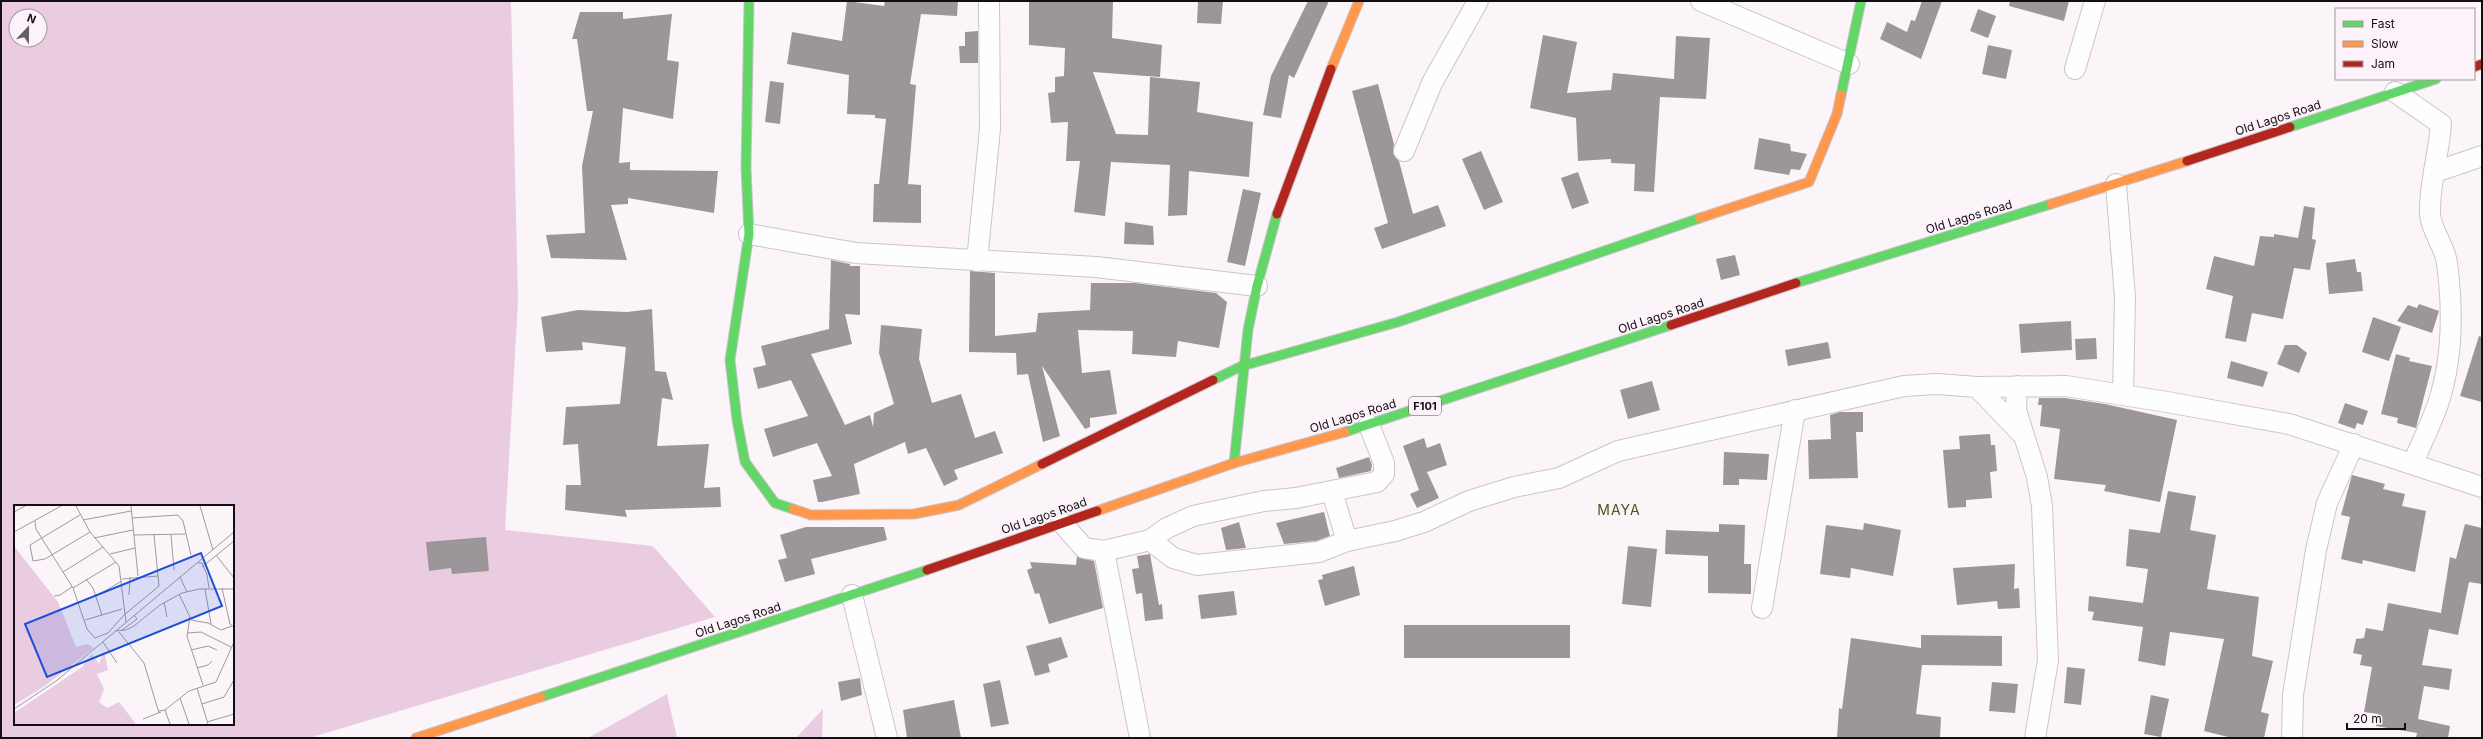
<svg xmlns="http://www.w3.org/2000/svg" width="2483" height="739" font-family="Inter,sans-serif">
<rect width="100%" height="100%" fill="#fbf5f9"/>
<path fill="#eacce1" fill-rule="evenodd" d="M1 1H511L518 301 505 530 653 546 715 617 309 738H1ZM16 16H40V40H16ZM15 506H233V724H15Z
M667 694 677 738H588Z
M823 709 822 738H796Z"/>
<path fill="#9c969a" d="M847 1 884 6 885 1H958L957 16 921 14 910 84 916 85 908 184 921 185V223L873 222 874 184H879L886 119 875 118V115L847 114 849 75 787 64 792 32 842 41Z
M1029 1H1113L1112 38 1162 45 1160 77 1093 72 1116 134 1148 135 1150 77 1200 82 1197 112 1253 122 1249 177 1189 171 1187 215 1168 216 1170 165 1111 162 1105 216 1074 212 1080 161H1066L1068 122 1051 123 1048 93 1055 92V77L1064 76 1065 48 1029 45Z
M1198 1H1223L1221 24 1197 23Z
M1308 1H1329L1294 78 1289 75 1281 118 1263 115 1271 76Z
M1922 1H1942L1921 59 1880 39 1887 22 1907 32 1911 20 1915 21Z
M2010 1H2069L2064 21 2009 6Z
M1978 9 1996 16 1988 38 1970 31Z
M580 12H623V19L672 14 667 60 679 62 673 119 623 108 619 163 630 162V170L718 171 714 213 628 198V204L611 205 627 260 551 258 546 235 585 233 582 166 593 111H587L577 39H572Z
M978 31V63H960L959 46H965V32Z
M1543 35 1577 42 1567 93 1611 90 1613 73 1674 79 1676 36 1710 38 1706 99 1660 97 1654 192 1634 191 1635 164 1611 163V159L1578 161 1576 118 1530 108Z
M1988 45 2012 50 2006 79 1982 74Z
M770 81 784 83 780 124 765 122Z
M1378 84 1394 144 1393 153 1399 161 1413 214 1438 205 1446 226 1382 249 1374 228 1388 223 1352 91Z
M1759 138 1790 144 1791 151 1807 154 1800 170 1791 169 1789 175 1754 169Z
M1481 151 1503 202 1484 210 1462 159Z
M1578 172 1589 203 1572 209 1561 178Z
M1243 189 1261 193 1245 266 1227 262Z
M2304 206 2315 208 2312 239 2316 240 2310 270 2294 268 2283 319 2252 313 2246 342 2225 338 2233 296 2206 289 2214 256 2254 266 2260 236 2274 237V234L2298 238Z
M1125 222 1153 226 1154 245 1124 244Z
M1735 255 1740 275 1721 280 1716 259Z
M2355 259 2357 272H2361L2363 291 2329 294 2326 263Z
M831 260 850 264V266H860V315L845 314 852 344 811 354 845 425 870 415 873 427 874 413 894 404 879 353 881 325 922 329 919 359 932 403 961 394 975 438 995 431 1003 453 954 470 958 479 944 486 926 448 908 454 905 442 854 464 860 494 822 502H818L813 480 832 476 817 443 773 457 764 429 808 416 791 380 758 389 753 368 766 365 761 346 829 329Z
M970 271 995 273V336L1036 332 1038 313 1090 310 1091 283H1135L1216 293 1227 302 1219 348 1178 341 1176 357 1132 354 1133 331 1078 330 1082 373 1110 370 1117 414 1090 418V427L1085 429 1042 366 1060 436 1043 442 1028 374 1017 375 1016 353 969 352Z
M2419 304 2439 311 2432 333 2397 321 2408 305 2417 308Z
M652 309 655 371 666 372 673 400 662 398 657 446 709 444 704 488 720 487 721 507 625 510 627 517 565 510 566 485H581L578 444 563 445 566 407 620 404 626 347 582 342 583 350 546 352 541 317 578 310 627 312Z
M2373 317 2401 327 2389 361 2362 352Z
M2071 321 2072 350 2021 353 2019 324Z
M2479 336 2482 337V402L2460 396Z
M2096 338 2097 359 2076 360 2075 339Z
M1828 342 1831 358 1788 366 1785 350Z
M2285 345H2297L2307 353 2299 373 2277 364Z
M2396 354 2410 358 2409 361 2432 366 2416 428 2397 423 2398 418 2381 414Z
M2231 361 2268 372 2263 387 2227 378Z
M1652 381 1660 410 1628 419 1620 390Z
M2039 398H2065L2105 404 2177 420 2160 502 2104 491 2106 485 2054 479 2060 429 2040 426 2042 405H2038Z
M2345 403 2368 411 2363 425 2357 423 2355 429 2338 423Z
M1840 412H1863V432H1856L1858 478 1809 479 1808 440 1831 439 1830 415Z
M1990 434 1991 445H1995L1997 471 1990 472 1992 498 1966 500V507L1948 508 1943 450 1960 449 1959 436Z
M1424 438 1427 448 1440 443 1447 465 1427 472 1439 498 1417 508 1410 494 1419 490 1403 446Z
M1724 452 1769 454 1767 480 1739 479V485H1723Z
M1369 457 1372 465 1371 471 1339 478 1336 468Z
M2352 475 2385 484 2383 489 2405 494 2402 506 2426 511 2415 572 2363 560 2362 564 2341 559 2350 517 2341 515Z
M2168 491 2196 496 2190 530 2216 535 2207 589 2259 597 2252 656 2273 661 2261 712 2269 714 2264 738H2232L2204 731 2224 639 2170 632 2165 666 2138 661 2143 627 2092 620 2094 612 2088 611 2089 596 2143 603 2148 569 2126 566 2129 529 2160 533Z
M1324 512 1330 536 1316 541 1284 544 1276 523Z
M1239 522 1246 548 1226 550 1221 528Z
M1864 523 1901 530 1893 576 1851 568 1850 578 1820 574 1826 525 1863 530Z
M1719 524 1745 525 1744 564H1751V594L1708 593V556L1665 554 1666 530 1719 532Z
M2465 524 2482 528V584L2469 582 2458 635 2429 629 2422 665 2452 669 2449 690 2424 686 2418 719 2450 726 2448 738H2416L2417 733 2376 726 2378 714 2364 712 2372 667 2360 665 2362 655 2353 653 2356 639 2364 638 2366 628 2383 631 2388 603 2441 613 2450 557 2456 559Z
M806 527H884L887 540 811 559 815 574 785 582 778 560 787 558 780 535Z
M486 537 489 571 452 574 451 568 429 571 426 542Z
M1628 546 1657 549 1651 607 1622 604Z
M1150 554 1159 605 1162 604 1163 619 1145 621 1142 593 1136 594 1132 569 1139 568 1137 556Z
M1077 556 1094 561 1103 608 1049 624 1039 593 1035 594 1027 570 1032 568 1030 562 1076 565Z
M2015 564 2014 589 2019 588 2020 608 1998 609 1997 601 1957 605 1953 568Z
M1354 566 1360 595 1325 606 1318 580 1323 579 1322 575Z
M1234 591 1237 615 1201 619 1198 595Z
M1404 625H1570V658H1404Z
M1921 635 2002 636V666L1922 665 1916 714 1941 717 1940 738H1837L1839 708 1842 709 1851 638 1921 648Z
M1061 637 1068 657 1048 664 1050 672 1035 676 1026 646Z
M2067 667 2085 669 2081 705 2064 703Z
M860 678 862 695 841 701 838 682Z
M1000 680 1009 724 991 727 983 684Z
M1992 682 2018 684 2015 713 1989 711Z
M2151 695 2169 699 2161 737 2144 734Z
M954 700 961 738H907L903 710Z"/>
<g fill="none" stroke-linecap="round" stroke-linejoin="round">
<g stroke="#cbc5c9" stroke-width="22">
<path id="street" d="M1701 1 1849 64
M2075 69 2095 1
M2395 92 2441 124C2439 154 2429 184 2430 214 2431 231 2445 246 2447 263 2453 309 2453 359 2438 404 2431 424 2421 444 2413 463
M1404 151 1432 83 1478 1
M2435 172 2482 156
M2116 184 2125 297 2123 395
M749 234 856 253 1096 267 1257 286
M977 261 990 129 989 1
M2017 386 2016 410 2037 477 2042 506 2048 660 2035 738
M1977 387 2021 433
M1332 492 1347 541
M1062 523 1084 548 1104 551 1150 540 1167 528 1193 516 1264 501 1296 498 1377 482 1384 474V463L1369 425
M1150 540 1173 558 1197 565 1319 552 1347 541 1395 531 1424 522 1469 501 1514 487 1559 478 1618 451 1904 386 1937 384 1977 387 2066 386 2167 402 2289 424 2482 487
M1104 551 1140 738
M852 595 887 738
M1762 608 1795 410
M2292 738 2293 695 2316 550 2327 503 2354 444"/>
</g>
<g stroke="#cbc5c9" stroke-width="11">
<path id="fast" d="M749 1 746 168 749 234 730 360 737 420 745 462 775 503 793 509
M1841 95 1861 1
M2290 127 2436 79
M1796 283 2051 204
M1213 380 1242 366 1398 322 1700 218
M1345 432 1671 325
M1234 463 1248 330 1257 286 1277 214
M541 697 927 570"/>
</g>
<g stroke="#cbc5c9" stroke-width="11">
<path id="slow" d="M1331 69 1359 1
M2051 204 2187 161
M1700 218 1809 182 1837 114 1841 95
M793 509 811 515 914 514 959 505 1042 464
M1097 511 1234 463 1345 432
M416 738 541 697"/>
</g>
<g stroke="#cbc5c9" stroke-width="11">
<path id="jam" d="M2474 67 2482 64
M2187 161 2290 127
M1277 214 1331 69
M1671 325 1796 283
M1042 464 1213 380
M927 570 1097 511"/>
</g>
<use href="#street" stroke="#fefefe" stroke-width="20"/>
<use href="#fast" stroke="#63d668" stroke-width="9"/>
<use href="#slow" stroke="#ff974d" stroke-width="9"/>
<use href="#jam" stroke="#b3261e" stroke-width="9"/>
</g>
<g text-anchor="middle" stroke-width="4" stroke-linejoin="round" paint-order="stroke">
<rect fill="#fef2fa" stroke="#5a5258" stroke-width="1" x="1409" y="397" width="32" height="18" rx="3"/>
<g font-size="11" font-weight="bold" fill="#140e13">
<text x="1425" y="410">F101</text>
</g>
<g font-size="12" fill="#140e13" stroke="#fef2fa">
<text transform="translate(2278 118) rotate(-18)" y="4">Old Lagos Road</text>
<text transform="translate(1969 217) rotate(-17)" y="4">Old Lagos Road</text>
<text transform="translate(1661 316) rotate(-18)" y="4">Old Lagos Road</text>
<text transform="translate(1353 416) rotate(-17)" y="4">Old Lagos Road</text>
<text transform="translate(1044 516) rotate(-19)" y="4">Old Lagos Road</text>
<text transform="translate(738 620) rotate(-18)" y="4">Old Lagos Road</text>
</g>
<g font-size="14" letter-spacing="1" fill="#435c16" stroke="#fef2fa">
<text x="1619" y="515">MAYA</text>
</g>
</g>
<g transform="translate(14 505)">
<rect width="220" height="220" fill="#fbf5f9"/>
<path d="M0 41 44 97 62 142 73 139 80 143 28 183 0 200ZM90 146 94 165 83 169 90 184 85 197 93 203 105 197 122 219H0V208L68 162 78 149 85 159Z" fill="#eacce1"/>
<path fill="none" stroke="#9f999d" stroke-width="1" d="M62 1 76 27 105 61 112 117M117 1 124 71M186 1 199 45M0 7 11 1M66 10 16 40 19 56 31 54 76 27M118 13 164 10 169 16 177 50M69 15 117 6M21 16 22 24 59 83 73 124 81 133 94 128 110 110 145 81 140 30M0 27 47 1M120 30 171 29M157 30 160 65M80 33 119 25M96 49 121 43M202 50 220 73M184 58H188L193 70 195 83M188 62 220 36M49 67 89 42M166 72 173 87M72 74 79 83 88 110M108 74 144 71M59 83 102 57M208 83 216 119 220 122M191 84 197 119M165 89 176 112 173 131 189 180M115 90 116 72M40 91 46 90 58 82M82 91 108 76M150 97 153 112M71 115 108 104M177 115 194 118 207 125 218 121M108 125 123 114 120 110M101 126 112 125 120 121 146 100 168 88 185 84H220M105 127 130 158 145 208M173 128 187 127 217 142M89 137 103 158M177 145 194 141 203 145M183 163 194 160 198 156M183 183 194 219M166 193 175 219M188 199 210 192 220 175M0 204 42 176 220 27M151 205 156 219M145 206 151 205 175 186 202 177 220 137M129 214 147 207M193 217 220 209"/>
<path fill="#1d4ed8" fill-opacity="0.15" stroke="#1d4ed8" stroke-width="2" d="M187 48 208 101 33 172 11 119Z"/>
<rect width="220" height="220" fill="none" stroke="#140e13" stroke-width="2"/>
</g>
<rect width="2483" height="739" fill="none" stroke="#140e13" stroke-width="4"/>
<rect x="2335" y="8" width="140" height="72" fill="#fef2fa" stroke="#a0979e"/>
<rect x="2343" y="21" width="20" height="6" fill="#63d668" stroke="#a0979e"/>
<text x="2371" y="28" font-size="12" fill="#140e13">Fast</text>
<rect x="2343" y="41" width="20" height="6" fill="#ff974d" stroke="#a0979e"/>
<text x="2371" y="48" font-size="12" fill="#140e13">Slow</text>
<rect x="2343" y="61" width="20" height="6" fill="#b3261e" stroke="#a0979e"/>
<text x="2371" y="68" font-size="12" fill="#140e13">Jam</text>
<g transform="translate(28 28) rotate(22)"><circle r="19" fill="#fef2fa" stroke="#a0979e"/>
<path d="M0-3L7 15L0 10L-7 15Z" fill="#655f64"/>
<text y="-6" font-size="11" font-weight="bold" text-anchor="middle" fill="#140e13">N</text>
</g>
<path d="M2347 723v6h58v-6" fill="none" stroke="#140e13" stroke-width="2"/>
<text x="2353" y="723" font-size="12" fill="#140e13" stroke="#fef2fa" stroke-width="3" paint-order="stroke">20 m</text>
</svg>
